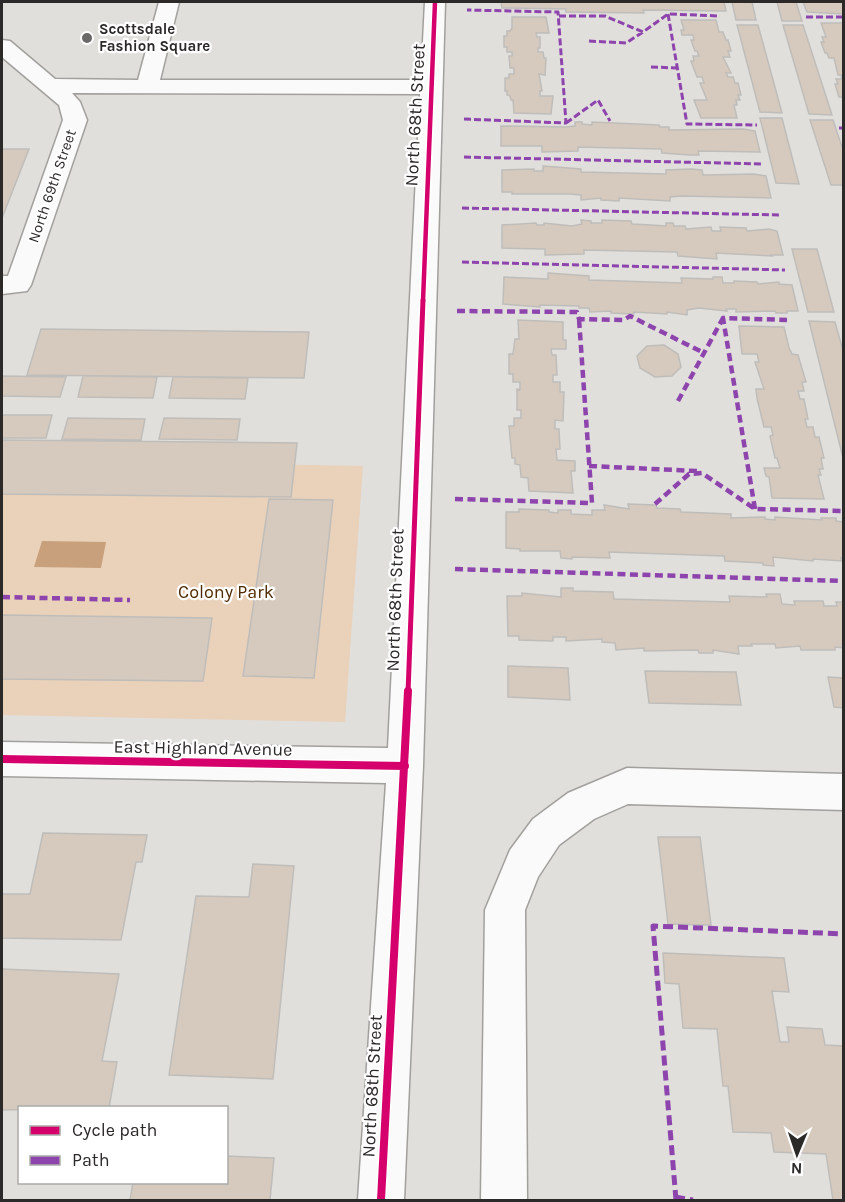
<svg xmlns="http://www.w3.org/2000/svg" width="845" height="1202" font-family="Karla,sans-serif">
<rect width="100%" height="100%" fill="#e1dfdc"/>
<path fill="#e9d1ba" d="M2 459 363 466 345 722 2 715Z"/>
<path fill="#c8a07b" d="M42 541 106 542 101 568 34 567Z"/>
<path fill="#d6cabe" stroke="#bfbdba" stroke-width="1.5" d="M501 2H724L726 11 643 10 644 13 566 12V9L502 8Z
M732 2H752L756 20H736Z
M777 2H796L802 21H782Z
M803 2H844V14L807 12Z
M512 17H546L549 33H536L537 37H540V48H538V52H543L544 58H546L545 75 539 74 542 91H540V96H553L551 114 514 113 513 100H511L510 96 507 95V91H505V78H509V74H514V68H510L509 56H512V52H507V47H504V36H507V31H510L512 28Z
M681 20H716L719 32H723L726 40H728L731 51H728L730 57H723L731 73H726L728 77H733L735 83H738L741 95H738L740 100H736L737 105H734L737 118H701L694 100H707L700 83H704L702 77H697L691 61H694L693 56H699L697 51H695L691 40H694L693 35H682L681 30H684Z
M821 23H844V102L842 97H839L835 84H838L836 79H842L841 75H838L834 58H829L827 53H825L821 42H824L822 37H826Z
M737 25H758L782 113 760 112Z
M783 25H803L832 115 809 114Z
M760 118H782L799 184 776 183Z
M810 120H833L844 153V185H831Z
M575 122H582V124L592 125V122L659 125 660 127H669V130L743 129 755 131 760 152 698 151 699 155H690L662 153 661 149 578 147V151L542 152V146H501V126L565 127 575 126Z
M2 149H29L2 218Z
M543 166 581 169V172L666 174V170L692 169 702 170 703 175 754 174 766 176 771 198 681 196 670 197V201L619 198V201L601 200V198L581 200V195L570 194H512V192H502V170L534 169V171H543Z
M581 220 591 221V223H602V220L631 221 632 224 651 225 666 226V223H673L674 226H685L686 229 711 227 712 231H721L720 227 746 228 747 231 769 229 777 231 783 255H771L772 256 716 253 717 259 678 256 677 252 584 250V254L545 255V249L502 248V225L536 223 537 225H544V223L572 226 582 224Z
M792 249H817L834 312H808Z
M548 273 589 276V280L682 283 681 278 713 279V277H722L723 283H734V281L757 282 758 284 779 282V284L792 285 798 311H787V313H776L775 311 736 312V309H726L727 311 699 308 687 310V315L667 312V314L634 312V314L611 313V311L590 312 589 308H579V306L540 305V307L503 304 504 277 548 279Z
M518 320 563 322V340H566V349H551L552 355H556L557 375H553V382H560V392H564L563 421 555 420V429H559L560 449H556L557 460 575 461V471H571L573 493 529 491 528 478 521 477 520 465 515 464V458H512L509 426H514V418H521V410H517V389L520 390V382H513V374H509V354H513L515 339H519Z
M809 321 835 322 844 354V462Z
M739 326 784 327 789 348 792 354 798 355 806 382H802L804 391H798L800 399H804L808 419H805L807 427H813L815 437H819L824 458H821L823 469H819L821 475H818L824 499 772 498 769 477 766 476 764 468H780L777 458H775L770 436 773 435 771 427H764L757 398 756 389H764L755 362H759L757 354H742Z
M41 329 309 332 304 378 27 375Z
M664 345 678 354 681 367 672 376 655 377 640 368 637 356 647 346Z
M2 376 66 377 60 397 2 396Z
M83 376 157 377 153 398 78 397Z
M173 377 248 378 245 399 169 398Z
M2 415H52L46 438H2Z
M68 418 145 419 141 440 62 439Z
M164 418 240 419 237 440 159 439Z
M2 440 297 443 291 497 2 494Z
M269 499 333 500 314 678 243 676Z
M628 504 656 505 657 508 680 509 681 512 731 514V518L765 517V519L775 520V517L822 520 821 518H836V521L844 522V559L841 558 842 561 813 559V561L773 557 774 566 763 565V563L725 561 724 556 609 552 610 558 572 557V559L561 558 560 551H520V549L506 548V512H519V509L549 510V512L558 513V510H571V514L592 515V510H605L604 505 629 509Z
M561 588H573V591L613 592 614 599 730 602 729 596 767 597 766 594H780L782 604 795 605 794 601H823L824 606H837L836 602H844V648L835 647V650H801L800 646 776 648 775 644H751L752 646H738L739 654 713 650V653H699L698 650 644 651V648L616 650 615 643 602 642V639L566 641V637H553V641L519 640V636H508L507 596H522V593L561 597Z
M2 615 212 618 203 681 2 679Z
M508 666 568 668 570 700 508 697Z
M645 671 736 672 741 705 649 703Z
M828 677 844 678V708L834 707Z
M43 833 147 835 142 862H136L121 940 2 938V894H30Z
M658 837H700L711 925 668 924Z
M253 864 294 866 273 1079 169 1075 196 896 249 897Z
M663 953 784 958 789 992 772 991 780 1042H789L787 1027 822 1029 825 1045 844 1046V1200H833L826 1154 774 1152 771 1133 733 1132 728 1086H723L717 1029 683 1028 679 984 665 983Z
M2 969 119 974 102 1061 117 1062 109 1108 2 1110Z
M226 1156 274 1158 270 1200H130L133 1182H226Z"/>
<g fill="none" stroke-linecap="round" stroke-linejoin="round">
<g stroke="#a2a09d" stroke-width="3">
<path id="minor" d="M159 2H179L160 80H421L425 2H445L423 766 404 1200H358L386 783 2 776V742L388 748 420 94 72 93 80 102 87 120 31 285 27 291 2 294V276H8L63 120 59 105 2 57V40L10 41 55 79 138 80Z
M627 768 844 774V810L628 804 594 819 559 845 538 877 525 910 527 1200H481L485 910 510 850 533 819 568 793Z"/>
</g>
<use href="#minor" fill="#fafafa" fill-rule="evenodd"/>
<path stroke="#8e44ad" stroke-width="3" stroke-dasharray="7 3" stroke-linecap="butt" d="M668 14 687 124 757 125
M559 16H605L643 32 668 14 720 16
M806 17H844
M589 41 626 43 643 32
M651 67 678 68
M464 119 566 123 558 12 467 10
M566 123 598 100 610 121
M839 128H844
M464 157 763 164
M462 208 779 215
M462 262 785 270"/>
<path stroke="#8e44ad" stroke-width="4.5" stroke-dasharray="8 4.5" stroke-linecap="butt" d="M457 311 577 312 579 319 624 320 630 316 704 353
M678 401 723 318
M589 466 697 471
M455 499 592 503 579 319
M655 504 689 474 702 473 755 509 844 511
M755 509 723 318 787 320
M455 569 844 581
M2 597 130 600"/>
<path stroke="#8e44ad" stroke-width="5" stroke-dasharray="10 5" stroke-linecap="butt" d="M675 1197 693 1200
M676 1200 653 926 844 934"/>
<g stroke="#fff" stroke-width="8">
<path id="cycleway-far2" d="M423 301 435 2"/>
</g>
<g stroke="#fff" stroke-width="9">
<path id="cycleway-far1" d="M408 693 423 300"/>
</g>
<g stroke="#fff" stroke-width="11">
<path id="cycleway" d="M2 759 405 766
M381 1200 408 691"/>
</g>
<use href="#cycleway-far2" stroke="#d6006c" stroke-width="4.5"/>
<use href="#cycleway-far1" stroke="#d6006c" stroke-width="5"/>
<use href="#cycleway" stroke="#d6006c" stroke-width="8"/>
</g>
<circle fill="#6b6967" stroke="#fff" stroke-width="2" cx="87" cy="38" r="6"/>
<g text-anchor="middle" stroke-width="4.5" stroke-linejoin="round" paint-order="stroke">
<g font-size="15" font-weight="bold" fill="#2c2a28" stroke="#fff" text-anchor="start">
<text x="99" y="34">Scottsdale<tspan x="99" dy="17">Fashion Square</tspan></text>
</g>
<g font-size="15" fill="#2c2a28" stroke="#fff">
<text transform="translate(52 186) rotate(-71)" y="5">North 69th Street</text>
</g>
<g font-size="18" fill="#2c2a28" stroke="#fff">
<text transform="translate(415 115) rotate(-87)" y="6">North 68th Street</text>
<text transform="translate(395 600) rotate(-88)" y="6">North 68th Street</text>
<text transform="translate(203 748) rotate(1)" y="6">East Highland Avenue</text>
<text transform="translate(372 1086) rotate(-87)" y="6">North 68th Street</text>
</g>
<g font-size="18" fill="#502b00" stroke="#fff">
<text x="226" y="598">Colony Park</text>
</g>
</g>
<rect width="845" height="1202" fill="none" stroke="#2c2a28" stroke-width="6"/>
<rect x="18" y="1106" width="210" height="78" fill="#ffffff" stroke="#abaaa9" stroke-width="1.5"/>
<rect x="30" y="1126" width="30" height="9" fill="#d6006c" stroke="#abaaa9" stroke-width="1.5"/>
<text x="72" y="1136" font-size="18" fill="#2c2a28">Cycle path</text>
<rect x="30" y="1156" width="30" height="9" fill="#8e44ad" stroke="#abaaa9" stroke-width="1.5"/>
<text x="72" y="1166" font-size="18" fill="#2c2a28">Path</text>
<g transform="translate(797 1154) rotate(182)" stroke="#ffffff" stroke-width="4.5" paint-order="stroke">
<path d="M0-4.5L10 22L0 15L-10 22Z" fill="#2c2a28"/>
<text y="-9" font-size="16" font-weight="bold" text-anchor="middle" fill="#2c2a28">N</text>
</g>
</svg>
